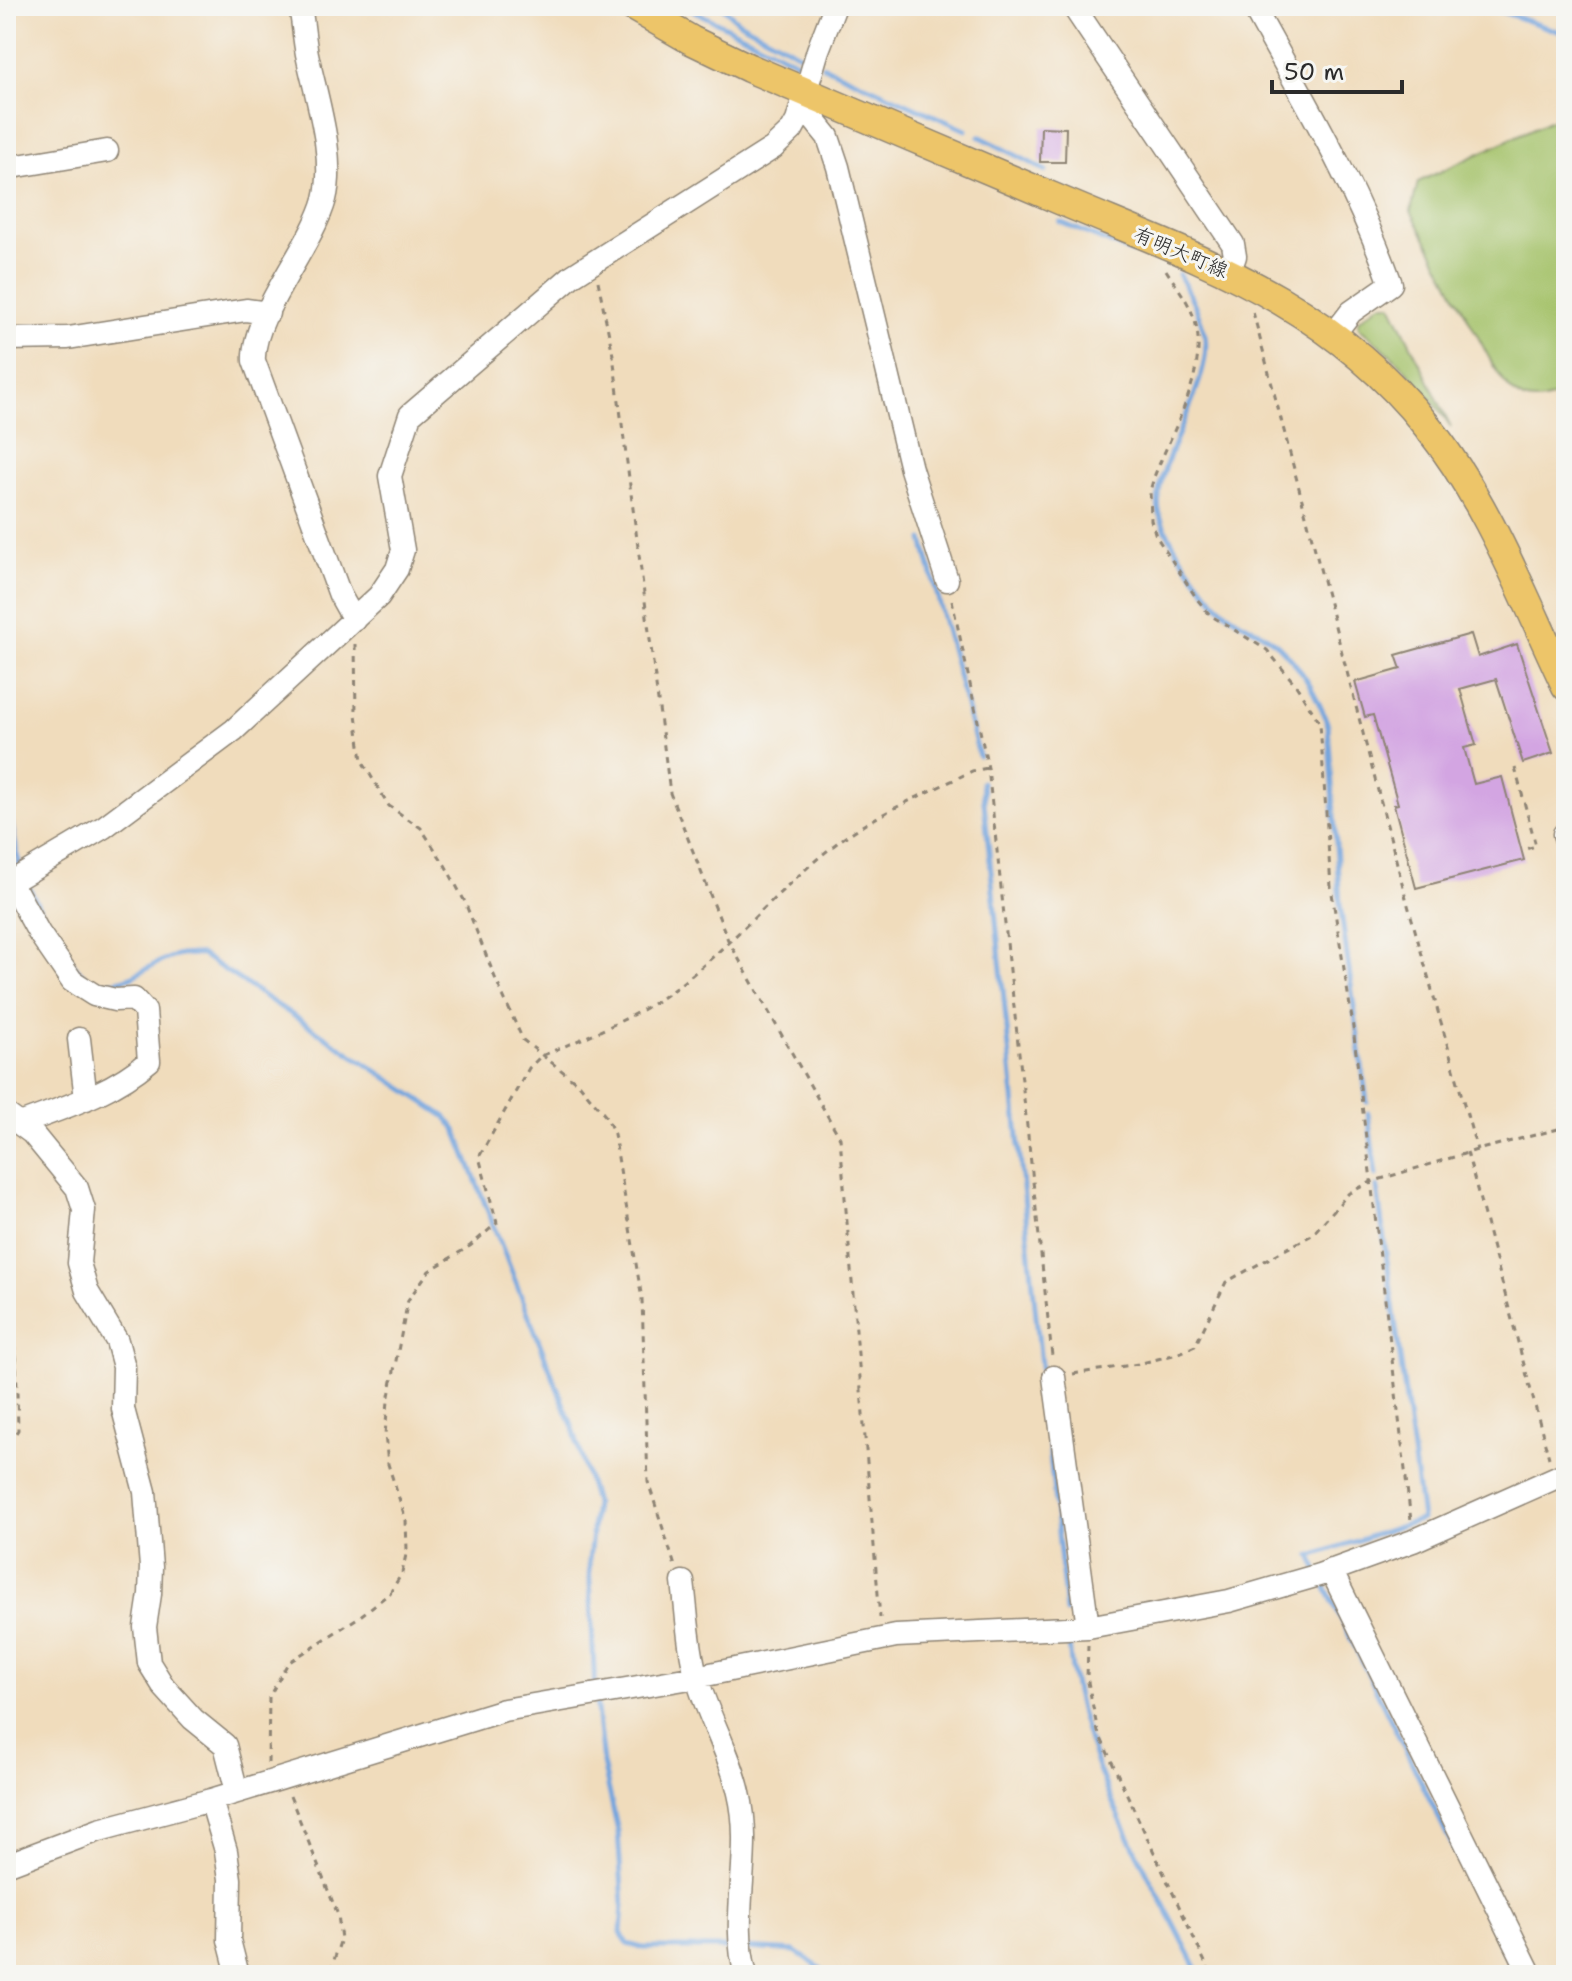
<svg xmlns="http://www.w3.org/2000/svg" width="1572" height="1981" font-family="'Shantell Sans','Klee One',sans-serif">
<rect width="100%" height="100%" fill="#f6f6f2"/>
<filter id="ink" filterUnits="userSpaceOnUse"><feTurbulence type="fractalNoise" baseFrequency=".0125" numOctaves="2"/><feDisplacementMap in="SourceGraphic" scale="16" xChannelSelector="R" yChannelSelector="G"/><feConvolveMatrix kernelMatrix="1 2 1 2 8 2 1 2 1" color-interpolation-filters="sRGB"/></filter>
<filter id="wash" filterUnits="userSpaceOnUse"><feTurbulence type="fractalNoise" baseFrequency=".006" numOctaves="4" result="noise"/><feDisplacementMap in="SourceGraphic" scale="32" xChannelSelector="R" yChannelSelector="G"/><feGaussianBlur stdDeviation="1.8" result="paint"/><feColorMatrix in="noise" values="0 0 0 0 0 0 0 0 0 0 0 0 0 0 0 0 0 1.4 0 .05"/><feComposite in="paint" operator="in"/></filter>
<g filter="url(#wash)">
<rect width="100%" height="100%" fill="#f0dcbc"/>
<path fill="#a5c26a" stroke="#68764a" stroke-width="2" d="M1566 113V392C1527 410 1516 401 1494 367L1411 211 1418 182Z
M1380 304H1391L1451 427C1422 384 1400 360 1359 328L1358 321Z"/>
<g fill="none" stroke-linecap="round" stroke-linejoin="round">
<path stroke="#73a4dd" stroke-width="5" d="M684 6 799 63 803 68
M721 6 739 22 803 56
M1493 6 1499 11 1566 34
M823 66 966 130
M979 136 1046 171
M1060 222 1131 252
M1179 274C1189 293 1201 315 1205 336 1211 369 1183 420 1171 452 1164 470 1156 491 1159 511 1164 537 1208 599 1230 615 1249 629 1267 632 1285 652 1306 675 1317 696 1328 725L1340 904 1367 1102
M923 540 979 756
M982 782 1066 1612
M6 794 20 868
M26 880C35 901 71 972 90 980 101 986 122 981 133 976 158 963 173 951 202 955L446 1117 456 1130 573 1428 595 1503 589 1561 595 1690
M1368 1113 1376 1175
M1317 1569 1311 1556 1422 1519 1377 1187
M1323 1582 1516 1975
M1069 1643C1078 1765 1147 1867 1200 1975
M596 1700 603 1763 618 1832 623 1904 621 1932 627 1944 643 1948H737
M747 1948 795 1951 830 1975"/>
</g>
<g id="blocks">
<path fill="#d3a5e2" d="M1041 127 1066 128 1065 162H1040Z
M1471 634 1478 657 1517 644 1553 753 1523 763 1496 679 1460 689 1476 745 1464 748 1474 784 1502 777 1524 860 1416 888 1394 805 1398 804 1373 715 1365 717 1355 682 1401 669 1396 655Z"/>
</g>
</g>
<g filter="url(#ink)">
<use href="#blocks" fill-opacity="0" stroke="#8e8474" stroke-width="2"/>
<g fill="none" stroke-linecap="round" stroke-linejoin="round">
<g stroke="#8e8474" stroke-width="25">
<path id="minor" d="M300 6C303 22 304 39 307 54 316 97 336 156 325 199 313 245 251 316 254 361L340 595 354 620
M1073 6 1233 244 1235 256 1229 273
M1253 6C1302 96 1357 187 1391 284L1351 312 1334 334
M802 105 828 137 838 167 911 469 947 580
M6 168 107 151
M6 339 68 338 246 310 268 313
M1564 834 1566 840
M11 882 39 933 72 981 94 995 115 1000 134 999 145 1011 149 1061C112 1093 65 1107 20 1124
M6 885 104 827 234 730 379 596 397 569 403 550 390 476 410 415 572 276 773 148 792 130 797 121 818 50 835 6
M79 1039 86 1099
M6 1114 32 1133 77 1188 84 1210 79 1263 87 1291 117 1341 124 1367 123 1409 145 1492 151 1567 150 1594 145 1627 149 1663 164 1687 193 1719 225 1745 237 1792
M1054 1377 1088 1627
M1331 1570 1531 1975
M683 1582C687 1613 688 1648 697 1678 708 1717 730 1753 739 1793 754 1854 729 1915 746 1975
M211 1800 226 1851 230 1879 229 1940 238 1975
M6 1865 99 1830 211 1800 504 1710 696 1677 896 1636 1088 1627 1229 1601 1319 1575 1413 1541 1566 1473"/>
</g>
<g stroke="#8e8474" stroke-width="31">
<path id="major" d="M632 6 691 40 749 68C851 111 953 155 1055 198 1198 259 1326 299 1427 426 1488 502 1524 598 1566 686"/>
</g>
<path stroke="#8e8474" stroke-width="3" stroke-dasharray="6 6" stroke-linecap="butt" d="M1166 270C1176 286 1188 300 1194 318 1211 367 1172 431 1154 477L1150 491 1151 520 1156 536 1197 599 1210 615 1267 650 1295 684 1320 723 1331 887 1352 1019 1411 1521
M598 281 613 355 670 793 728 940 840 1138 880 1618
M1253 312 1406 898 1477 1150
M952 600 988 768 1052 1356
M355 644 356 714 362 761 389 806 421 828 445 865 464 900 496 980 523 1040 580 1085 607 1118 614 1134 642 1299 648 1482 675 1566
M1515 768 1536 846 1522 850
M1467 1152 1549 1458
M6 1321 16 1353 18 1430 6 1448
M1073 1374 1138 1364 1177 1354 1195 1346 1226 1282 1312 1235 1349 1193 1371 1182 1477 1150 1566 1127
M1088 1645 1087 1677 1098 1732 1211 1975
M268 1763 269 1697 288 1663 359 1617 390 1593 402 1573 407 1550 406 1520 388 1464 385 1434 388 1401 408 1300 429 1271 470 1246 497 1223 479 1157 529 1068 541 1056C586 1037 638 1017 677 987 734 943 780 887 837 843 875 814 928 793 972 771L988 768
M290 1796 338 1915 341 1939 329 1975"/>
<use href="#minor" stroke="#fff" stroke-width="22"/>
<use href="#major" stroke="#edc569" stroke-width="28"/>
</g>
</g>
<g text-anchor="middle" stroke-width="6" stroke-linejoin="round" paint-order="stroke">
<g font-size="20" fill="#2b2b2b" stroke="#f6f6f2">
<text transform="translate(1181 252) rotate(23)" y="7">有明大町線</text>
</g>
</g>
<rect width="1572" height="1981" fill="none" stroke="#f6f6f2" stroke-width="32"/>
<path d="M1272 80v12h130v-12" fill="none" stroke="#2b2b2b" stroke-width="4"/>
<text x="1284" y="80" font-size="24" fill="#2b2b2b" stroke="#f6f6f2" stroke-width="6" paint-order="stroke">50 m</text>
</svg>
